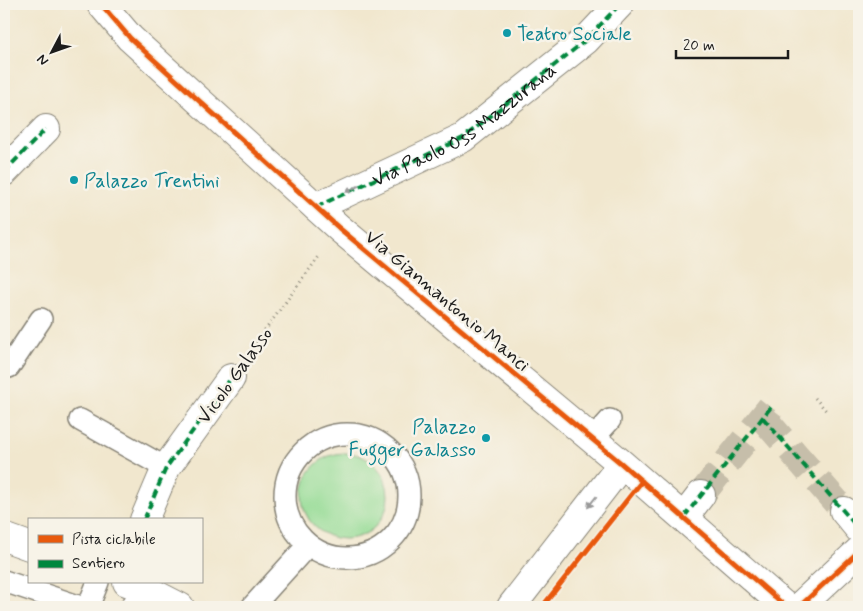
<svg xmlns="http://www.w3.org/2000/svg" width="863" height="611" font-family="Mynerve,sans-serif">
<rect width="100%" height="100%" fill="#f7f3e8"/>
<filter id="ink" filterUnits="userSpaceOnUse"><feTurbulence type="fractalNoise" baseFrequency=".02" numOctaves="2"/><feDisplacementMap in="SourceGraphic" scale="10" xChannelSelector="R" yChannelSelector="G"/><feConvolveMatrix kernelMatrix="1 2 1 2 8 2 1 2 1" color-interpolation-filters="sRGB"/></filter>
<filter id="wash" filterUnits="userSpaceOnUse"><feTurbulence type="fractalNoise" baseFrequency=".0096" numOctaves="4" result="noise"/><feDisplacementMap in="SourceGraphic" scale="20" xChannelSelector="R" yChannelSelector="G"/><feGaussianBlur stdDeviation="1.12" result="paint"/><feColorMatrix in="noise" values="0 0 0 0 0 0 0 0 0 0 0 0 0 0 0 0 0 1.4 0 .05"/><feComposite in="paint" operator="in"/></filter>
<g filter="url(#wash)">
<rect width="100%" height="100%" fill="#f1e7ce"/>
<path fill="#96dc96" stroke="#597c59" d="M302 496a43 43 0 1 1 86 0a43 43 0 1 1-86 0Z"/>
</g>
<g filter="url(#ink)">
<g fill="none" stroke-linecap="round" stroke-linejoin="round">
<path stroke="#c6beaa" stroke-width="28" stroke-dasharray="28 14" stroke-linecap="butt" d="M763 418 844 511
M701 495 771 407"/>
<g stroke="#868275" stroke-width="24">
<path id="service" d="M4 363 9 367 41 319
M80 420 166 468
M285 496a62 62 0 1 1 124 0a62 62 0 1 1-124 0Z
M592 440 610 420
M4 581 81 607
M88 607 98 582
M131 607 145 589
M252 607 308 545"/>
</g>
<g stroke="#868275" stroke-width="30">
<path id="pedestrian" d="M4 172 46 129
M316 207 463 138 586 40 620 4
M844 511 859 529
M684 517 701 495
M144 520 166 468 231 378"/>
</g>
<g stroke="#868275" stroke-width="30">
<path id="minor" d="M101 4 130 38 339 228 622 464 786 607
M511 607 622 464
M799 607 859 551"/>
</g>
<g stroke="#868275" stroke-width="30">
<path id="secondary" d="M4 537 29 546
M127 582 145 589 180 607"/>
</g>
<path stroke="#868275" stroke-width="3" stroke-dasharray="1 4" stroke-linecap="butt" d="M250 351 320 255
M815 398 828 413"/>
<use href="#service" stroke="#fff" stroke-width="21"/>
<use href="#pedestrian" stroke="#fff" stroke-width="28"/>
<use href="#minor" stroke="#fff" stroke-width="28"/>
<use href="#secondary" stroke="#fff" stroke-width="28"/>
<g stroke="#00873e" stroke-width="4" stroke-dasharray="8 4" stroke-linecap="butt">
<path d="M4 172 46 129"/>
<path id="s1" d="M316 207 463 138 586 40 620 4"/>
<path d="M763 418 859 529"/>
<path d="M684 517 771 407"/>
<path d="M144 520 166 468 231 378"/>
</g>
<g stroke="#f7f3e8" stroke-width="8">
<path id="cycleway" d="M101 4 130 38 339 228 622 464 786 607
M542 607 642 481
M799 607 859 551"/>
</g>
<use href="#cycleway" stroke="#e8590c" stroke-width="5"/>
</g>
<defs><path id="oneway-solid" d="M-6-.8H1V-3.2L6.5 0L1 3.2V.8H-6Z" transform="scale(1.25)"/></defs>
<g fill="#999">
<use href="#oneway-solid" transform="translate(352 189) rotate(155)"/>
<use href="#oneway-solid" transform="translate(592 502) rotate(128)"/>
</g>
</g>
<g fill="#0f9aa8" stroke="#f7f3e8" stroke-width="2">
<circle cx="507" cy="33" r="5"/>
<circle cx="74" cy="180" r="5"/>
<circle cx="486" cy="438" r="5"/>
</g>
<g text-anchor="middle" stroke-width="5" stroke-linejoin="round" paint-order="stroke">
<g font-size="20" fill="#0d838f" stroke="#f7f3e8" text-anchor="start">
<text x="517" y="40">Teatro Sociale</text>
<text x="84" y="187">Palazzo Trentini</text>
<text x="476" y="433" text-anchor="end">Palazzo<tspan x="476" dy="23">Fugger Galasso</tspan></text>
</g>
<g font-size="20" fill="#1c1c1c" stroke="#f7f3e8">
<text dy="7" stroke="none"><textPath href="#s1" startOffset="170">Via Paolo Oss Mazzurana</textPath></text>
<text transform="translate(448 300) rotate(40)" y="7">Via Giannantonio Manci</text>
<text transform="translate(234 375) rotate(-54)" y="7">Vicolo Galasso</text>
</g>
</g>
<rect width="863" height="611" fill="none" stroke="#f7f3e8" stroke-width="20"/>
<rect x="28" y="518" width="175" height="65" fill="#f7f3e8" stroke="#9f9d96"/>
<rect x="38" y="535" width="25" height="8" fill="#e8590c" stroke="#9f9d96"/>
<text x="72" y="544" font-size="15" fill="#1c1c1c">Pista ciclabile</text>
<rect x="38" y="560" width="25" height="8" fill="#00873e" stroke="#9f9d96"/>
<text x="72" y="568" font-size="15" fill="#1c1c1c">Sentiero</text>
<g transform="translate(52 52) rotate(229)" stroke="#f7f3e8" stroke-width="4" paint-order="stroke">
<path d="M0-4L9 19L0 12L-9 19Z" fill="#1c1c1c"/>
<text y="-8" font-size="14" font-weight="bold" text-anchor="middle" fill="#1c1c1c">N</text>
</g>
<path d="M676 50v8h112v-8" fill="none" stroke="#1c1c1c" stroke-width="2.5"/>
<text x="683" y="50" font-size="15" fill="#1c1c1c" stroke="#f7f3e8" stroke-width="4" paint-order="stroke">20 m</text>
</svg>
